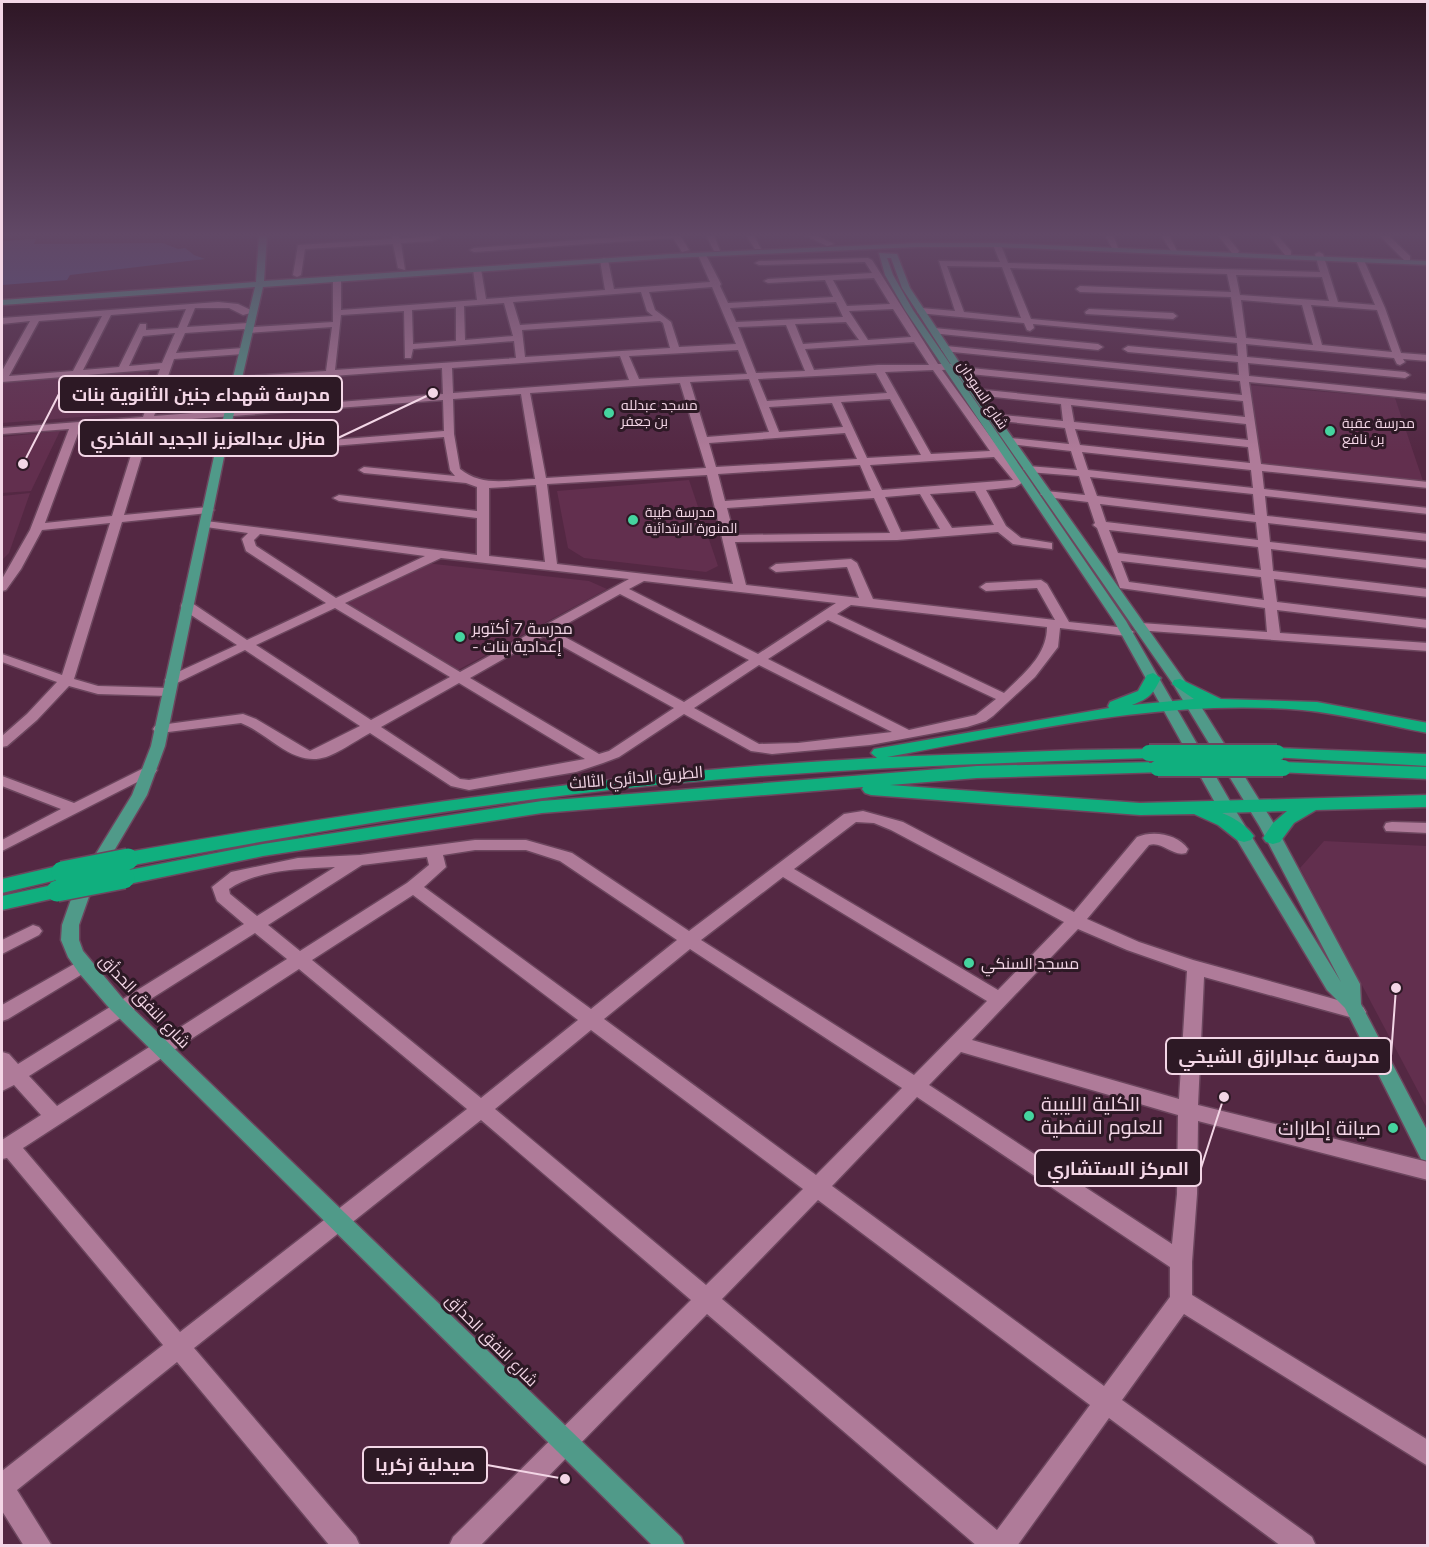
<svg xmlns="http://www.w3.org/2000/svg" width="1429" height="1547" font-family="Mulish,Cairo,sans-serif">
<rect width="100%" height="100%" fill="#542843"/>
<path fill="#622f4e" d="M150 370 134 413 2 423V381Z
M1247 385 1395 398 1423 481 1258 465Z
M60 431 31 491 2 493V437Z
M689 480 718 566 706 572 584 558 568 548 557 491Z
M30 493 9 553 2 560V496Z
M425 563 589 581 607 589 458 670 343 604Z
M1324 841 1427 846V1108L1300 868Z"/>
<path fill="#545383" d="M36 239 34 244 163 243 178 249 185 248 194 255 205 259 70 275 67 280 2 285V241Z"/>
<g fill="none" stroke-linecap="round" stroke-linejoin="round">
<g stroke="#6c465e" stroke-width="3">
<path id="minor" d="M391 235H399L400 239 439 235 440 238 432 241 401 243 405 270 398 268 393 244 305 249 301 275 297 277 293 275 298 245 392 239Z
M643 235H680L689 250 682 252 673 238 474 252 470 250 474 248Z
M706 235H714L720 251H714Z
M746 235H754L761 249H755Z
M805 235H816L834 244 827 246Z
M1105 235H1113L1118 248H1112Z
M1161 235H1169L1177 251H1171Z
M1218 235H1226L1239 251 1238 253H1232Z
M1269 235H1277L1291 251V255H1285Z
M1379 235H1388L1410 256V260H1404Z
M997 243 1001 245 1008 263 1320 272 1315 254 1319 252 1323 254 1338 302 1375 305 1356 260 1363 258 1385 308 1401 353 1428 355V361L1403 359 1405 362 1400 365 1397 364 1394 358 1246 344 1247 357 1405 372 1410 375 1405 378 1248 363 1249 376 1428 394V400L1249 382 1261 464 1428 482V488L1262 471 1264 489 1428 508V514L1265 496 1267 516 1428 534V541L1268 523 1270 542 1428 560V568L1271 549 1273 571 1428 589V597L1274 579 1277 602 1428 620V628L1277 610 1280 633 1428 643V651L1136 630 1134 627 1141 623 1267 632 1265 608 1120 588 1097 528 1093 525 1095 523 1088 502 1046 497 1040 494 1046 491 1085 495 1079 476 1028 472 1023 469 1028 466 1077 470 1071 451 1010 444 1005 441 1010 438 1069 444 1065 428 992 420 987 417 992 414 1063 421 1061 404 976 395 971 392 976 389 1245 417 1243 401 960 373 956 369 942 370 1000 450 1009 451V455L1005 456 1025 481 1015 487 986 490 1006 526 1021 538 1052 543V549L1013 544 998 532 897 540 735 542 746 585 859 598 847 567 776 572 770 568 776 564 851 559 857 563 873 599 1055 620 1037 588 986 591 980 587 986 583 1041 580 1047 584 1069 622 1127 628 1134 632 1127 636 1060 628 1058 647 1035 677 993 716 986 721 967 727 870 745 772 754 751 751 684 714 619 757 603 763 576 772 469 790 451 786 370 733C332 754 318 773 277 745 265 737 254 728 241 723L160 733 155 732 153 729 155 726 160 725 243 714 256 719 310 751 360 726 245 650 177 683H167L165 680 167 677 237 645 182 609 181 606 182 603H192L247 640 326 603 246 551 242 539 248 533 206 527 200 524 206 521 477 555V518L339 501 333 498 339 495 477 511V487L466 483 364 473 359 470 364 467 455 476 450 470 444 437 220 455 215 452 220 449 444 431 443 400 152 422 124 515 208 507 214 510 208 513 122 522 74 679 98 686 168 688 175 692 168 696 98 694 69 686 37 720 7 746 2 747V736L27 714 57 682 2 662V654L62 675 110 523 42 530 21 569 6 590 2 591V579L30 530 69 429 2 434V428L143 417 160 369 2 382V371L30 321 2 324V318L218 302 238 304 255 312 243 315 229 308H195L187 327 248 323 252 327 333 322V278L337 276 341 278V310L477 300 473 269 477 267 481 269 486 299 605 290 600 260 604 258 608 260 614 289 710 282 698 255 702 253 706 255 721 284 720 286 728 303 833 297 825 280 768 283 764 281 768 279 872 273 865 262 759 265 755 263 759 261 868 258 872 260 938 364H960L961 367 1242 395 1240 381 943 351 941 349 946 346 1239 375 1238 362 1128 352 1123 349 1128 346 1238 356 1237 343 1033 324 1034 328 1030 331 1027 330 1024 323 918 313 917 311 921 308 955 311 939 261 1000 262 993 245ZM947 266 1002 267 1021 318 964 312ZM1010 268 1227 274 1231 292 1080 286 1076 289 1080 292 1231 297 1237 338 1031 319ZM1236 275 1322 277 1329 301 1240 295ZM874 278 890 304 847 306 833 280ZM712 287 736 344 679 347 671 322 655 310 649 292ZM641 292 647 311 653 316 520 325 513 302ZM1241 300 1302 305 1313 345 1246 338ZM836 302 843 317 736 322 730 308ZM504 303 513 336 465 340 464 306ZM1311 305 1377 310 1392 352 1322 345ZM456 307V341L413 344 412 310ZM186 309 178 328 146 330V324H140L119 367 83 370 111 315ZM893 309 911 337 868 340 849 311ZM404 311 405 358H411L413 349 514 341 516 358 335 370 341 315ZM102 316 73 371 9 376 39 321ZM660 321 663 323 670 348 525 357 522 330ZM846 322 859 340 803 344 795 324ZM786 325 805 371 756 373 738 327ZM332 327 326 371 237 377 232 380 237 383 442 368 443 394 154 416 174 359 243 354 248 351 243 348 176 353 185 333 244 329 248 333ZM175 333 162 363 129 366 143 336ZM914 342 929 365H878L814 370 805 349ZM738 350 747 374 639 379 629 356ZM620 356 629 380 453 393 452 368ZM933 370 990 451 931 454 885 372ZM876 373 887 393 767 401 758 379ZM749 379 769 432 707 437 690 382ZM680 383 706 468 546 478 530 393ZM521 394 535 479C508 480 482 487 460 469L454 434 453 399ZM890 399 921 455 867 458 841 402ZM832 403 843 427 779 432 769 407ZM1071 405 1246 424 1248 440 1074 422ZM141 423 112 516 45 523 80 428ZM1075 429 1248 447 1250 463 1080 445ZM845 433 857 459 716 467 709 443ZM1082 452 1251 470 1253 488 1088 470ZM994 457 1013 480 882 490 870 465ZM860 465 871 491 725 501 718 474ZM707 475 733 584 557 564 547 484ZM1090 477 1253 494 1255 515 1097 496ZM536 485 545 562 489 556V488ZM975 491 994 525 952 528 930 494ZM920 494 940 529 901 532 885 497ZM874 498 890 533 734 535 727 508ZM1100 504 1256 522 1258 540 1106 522ZM1109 530 1258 547 1261 570 1118 553ZM260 534 425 556 336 598 256 546 254 540ZM441 558 629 579 460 672 345 603ZM1121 561 1261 577 1264 600 1129 582ZM644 581 836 603 758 654 629 589ZM620 594 749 660 684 702 554 631ZM851 605 1047 627C1047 656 1023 674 1004 693L837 614ZM335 608 450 677 371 720 256 645ZM828 620 996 699 976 715 909 730 768 659ZM544 636 674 708 609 751 599 754 470 678ZM759 665 892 732 798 743 759 744 694 708ZM459 683 585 759 469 780 460 779 381 727Z
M1089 309 1173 313 1177 316 1173 319 1086 314 1085 312Z
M934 328 1098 344 1103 347 1098 350 931 333V329Z
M150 765 157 770 155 773 2 851V840L61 809 2 786V776L74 803Z
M863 811 903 822 1074 912 1137 837C1153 830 1178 834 1188 849L1186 853C1172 857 1163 841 1149 845L1087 919 1139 942 1193 960 1363 1007 1366 1012 1363 1017 1357 1019 1204 977 1198 1105 1428 1162V1180L1198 1121 1197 1194 1192 1262V1295L1428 1440V1466L1184 1314 1122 1400 1312 1537 1316 1546H1281L1109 1418 1017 1546H977L707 1314 480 1546H449L453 1537 691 1300 481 1120 194 1348 356 1537 360 1546H330L177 1362 17 1490 52 1546H24L2 1511V1471L163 1345 7 1158 2 1159V1140L41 1115 14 1085 2 1091V1052L9 1054 18 1064 244 924 217 901 212 887 231 872 298 858 360 855 475 840H526L572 853 689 931 844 814ZM856 822 874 823 891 830 1064 922 998 990 794 869ZM475 850H526L560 861 677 940 591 1009 424 887 446 867 443 855ZM427 857 429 865 407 883 300 951 268 925 362 865ZM335 867 257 916 230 894 229 889C259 869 300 869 335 867ZM783 877 987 1001 914 1075 701 940ZM413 895 578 1020 481 1098 312 960ZM1078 929 1127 950 1187 971 1179 1099 972 1040ZM255 933 287 959 57 1106 29 1076ZM690 949 902 1088 816 1175 604 1019ZM299 969 467 1109 180 1332 23 1148ZM591 1030 803 1189 706 1285 495 1109ZM961 1052 1178 1115 1177 1194 1172 1244 929 1085ZM917 1097 1170 1267V1297L1104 1386 832 1186ZM818 1200 1090 1405 997 1530 722 1299Z
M1392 822 1428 823V833L1386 831 1384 827 1386 823Z
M33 925 39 927 42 931 39 935 2 954V940Z
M83 959 89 960 92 965 89 970 8 1019 2 1021V1005Z"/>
</g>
<g stroke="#6c465e" stroke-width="3">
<path id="major" d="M259 235H267L264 281 671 254 917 243H997L1428 261V265L997 247H917L671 258 263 287 225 452 165 746 147 795 92 888 79 925V940L83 951 124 1000 681 1537 685 1546H653L111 1010 79 973 68 957 61 940 62 925 75 888 132 795 151 746 215 452 255 287 2 305V300L256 282Z
M879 253 897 254 910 288 961 365 1187 684 1276 827 1360 984 1361 1004 1428 1132V1161L1421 1159 1345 1008 1327 990 1218 808 1114 621 905 310 885 275ZM887 258H891L902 288 952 366 1173 684 1260 827 1341 982 1234 808 1126 621 913 310 893 275Z"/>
</g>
<g stroke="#6c465e" stroke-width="3">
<path id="highway" d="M1153 673 1161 678C1152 695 1150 698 1132 705L1194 699 1172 684 1174 680 1180 679 1221 699 1317 702 1428 723V733C1386 725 1344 714 1302 710 1163 698 1023 732 887 757L1076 750 1155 749 1158 753 1155 757 1149 758C955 764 760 771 567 795 420 813 274 839 128 866L121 864 118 859 121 854 128 852C378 808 623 771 877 758L871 753 874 749 880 748 1109 708 1108 706 1110 702 1138 691 1147 675Z
M1277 748 1428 754V766L1271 757 1268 753 1271 749Z
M1158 762 1164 764 1167 768 1164 772 977 778 890 785 1140 803 1428 795V807L1316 810 1294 823 1280 842 1273 844 1266 842 1263 838 1273 823 1287 811 1222 813C1233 817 1246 825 1254 836L1251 840 1244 842 1237 840 1218 825 1194 814 1140 815 871 795 865 793 862 789 863 787 542 813 263 856 124 885 117 883 114 878 117 873 124 871 263 844 542 801 977 766Z
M1283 762 1428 767V779L1277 772 1274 768 1277 764Z
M62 865 69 867 72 872 69 877 2 893V879Z
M57 884 64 886 67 891 64 896 2 910V896Z"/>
</g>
<use href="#minor" fill="#af7b99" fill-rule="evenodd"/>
<use href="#major" fill="#509a89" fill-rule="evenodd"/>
<use href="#highway" fill="#10af7e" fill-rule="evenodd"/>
<g stroke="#6c465e" stroke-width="20" stroke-linecap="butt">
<path id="highway-bridge-far1" d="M1149 753H1277
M1158 768H1283"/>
</g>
<g stroke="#6c465e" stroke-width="24" stroke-linecap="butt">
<path id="highway-bridge" d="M62 872 128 859
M57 891 124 878"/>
</g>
<use href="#highway-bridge-far1" stroke="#10af7e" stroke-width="16"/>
<use href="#highway-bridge" stroke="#10af7e" stroke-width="21"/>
</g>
<linearGradient id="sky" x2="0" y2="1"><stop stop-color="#2e1625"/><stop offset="0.52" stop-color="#614866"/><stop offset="1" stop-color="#614866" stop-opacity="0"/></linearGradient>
<rect width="1429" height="452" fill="url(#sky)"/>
<g fill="#45d49f" stroke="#2d1925" stroke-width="2">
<circle cx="609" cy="413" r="6"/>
<circle cx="1330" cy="431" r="6"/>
<circle cx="633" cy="520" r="6"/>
<circle cx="460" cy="637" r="6"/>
<circle cx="969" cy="963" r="6"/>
<circle cx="1029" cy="1116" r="6"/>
<circle cx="1393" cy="1128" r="6"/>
</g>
<g text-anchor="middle" stroke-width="6" stroke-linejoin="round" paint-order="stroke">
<g font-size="14" fill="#f3d6e6" stroke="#2d1925">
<text transform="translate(983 395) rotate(56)" y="5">شارع السودان</text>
</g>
<g font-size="14" fill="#f3d6e6" stroke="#2d1925" text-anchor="start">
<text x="621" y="410">مسجد عبدلله<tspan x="621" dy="16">بن جعفر</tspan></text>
<text x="1342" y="428">مدرسة عقبة<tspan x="1342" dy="16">بن نافع</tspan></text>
<text x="645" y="517">مدرسة طيبة<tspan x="645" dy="16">المنورة الابتدائية</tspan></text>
</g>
<g font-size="16" fill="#f3d6e6" stroke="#2d1925" text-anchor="start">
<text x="472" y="634">مدرسة 7 أكتوبر<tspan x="472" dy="18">- إعدادية بنات</tspan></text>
<text x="981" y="969">مسجد السنكي</text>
</g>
<g font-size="16" fill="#f3d6e6" stroke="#2d1925">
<text transform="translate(636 777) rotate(-5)" y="6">الطريق الدائري الثالث</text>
<text transform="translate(145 1001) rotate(46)" y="6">شارع النفق الحدأق</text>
<text transform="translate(492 1340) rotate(45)" y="6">شارع النفق الحدأق</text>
</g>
<g font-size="20" fill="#f3d6e6" stroke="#2d1925" text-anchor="start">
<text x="1041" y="1111">الكلية الليبية<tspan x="1041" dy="23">للعلوم النفطية</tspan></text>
<text x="1381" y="1135" text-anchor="end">صيانة إطارات</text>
</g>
</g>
<path fill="none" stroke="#f3d6e6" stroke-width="2" d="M23 464L59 394M433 393L338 438M1396 988L1391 1056M1224 1097L1201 1168M565 1479L487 1465"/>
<g fill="#f3d6e6" stroke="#2d1925" stroke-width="2">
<circle cx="23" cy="464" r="6"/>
<circle cx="433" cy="393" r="6"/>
<circle cx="1396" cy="988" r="6"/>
<circle cx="1224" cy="1097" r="6"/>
<circle cx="565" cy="1479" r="6"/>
</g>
<g fill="#2d1925" stroke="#f3d6e6" stroke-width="2">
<rect x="59" y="376" width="283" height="36" rx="6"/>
<rect x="79" y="420" width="259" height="36" rx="6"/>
<rect x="1166" y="1038" width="225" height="36" rx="6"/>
<rect x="1035" y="1150" width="166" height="36" rx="6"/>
<rect x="363" y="1447" width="124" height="36" rx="6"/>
</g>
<g font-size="18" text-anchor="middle" font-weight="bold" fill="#f3d6e6">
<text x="201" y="401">مدرسة شهداء جنين الثانوية بنات</text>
<text x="208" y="445">منزل عبدالعزيز الجديد الفاخري</text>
<text x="1279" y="1063">مدرسة عبدالرازق الشيخي</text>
<text x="1118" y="1175">المركز الاستشاري</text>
<text x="425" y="1471">صيدلية زكريا</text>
</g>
<rect width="1429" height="1547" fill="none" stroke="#f3d6e6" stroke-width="6"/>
</svg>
